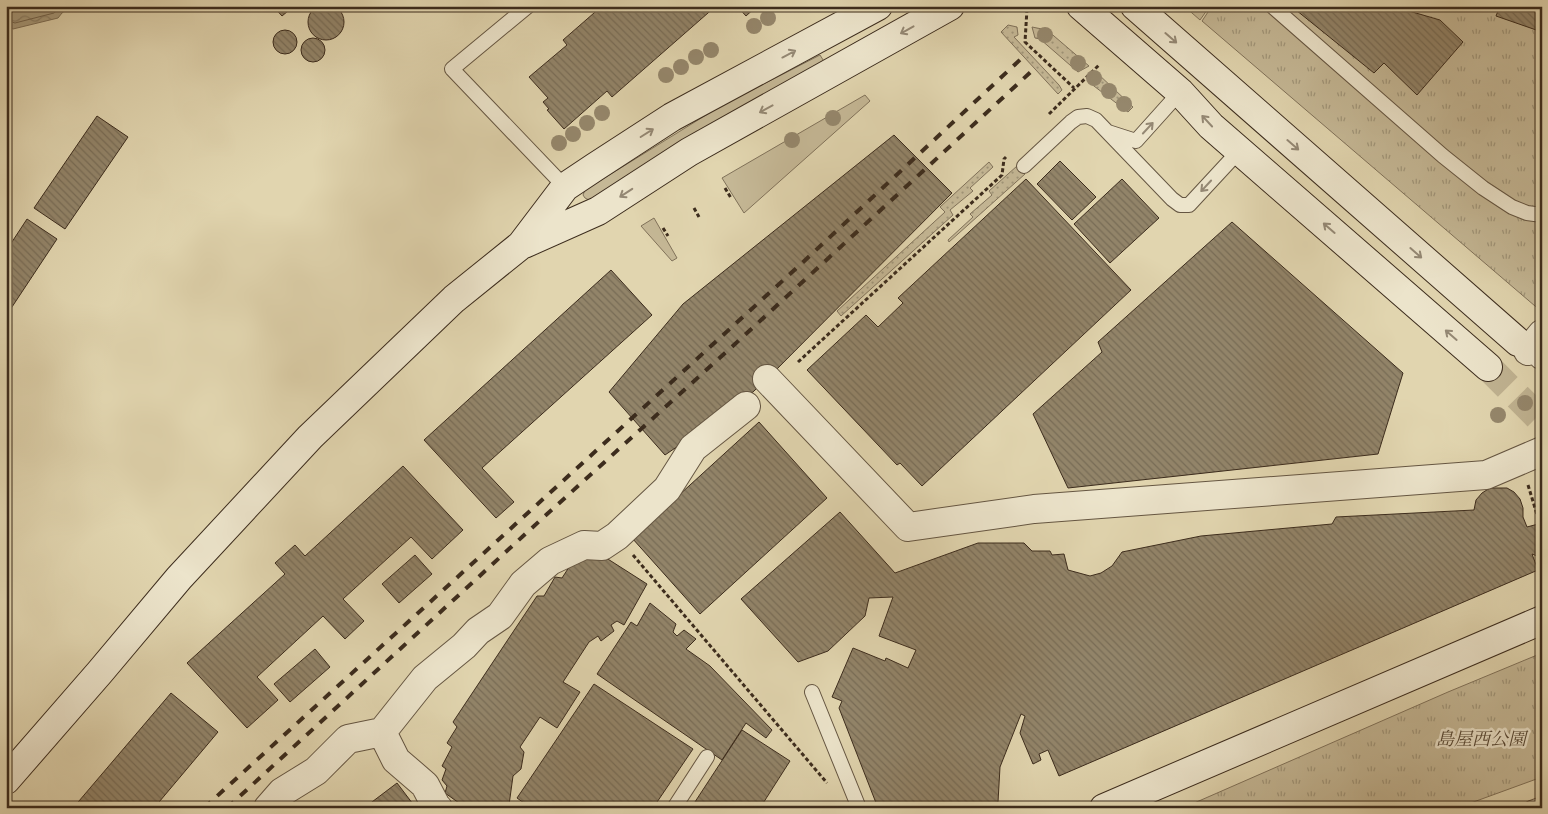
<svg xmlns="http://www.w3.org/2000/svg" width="1548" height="814" font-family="'IM FELL DW Pica','Noto Serif JP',serif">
<defs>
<pattern id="park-tufts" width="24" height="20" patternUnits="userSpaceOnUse" patternTransform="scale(1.25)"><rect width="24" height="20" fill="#c5b896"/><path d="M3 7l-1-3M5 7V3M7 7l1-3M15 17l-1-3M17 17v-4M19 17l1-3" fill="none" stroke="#a1967a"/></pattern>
<pattern id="garden-dots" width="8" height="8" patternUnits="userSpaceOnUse" patternTransform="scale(1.25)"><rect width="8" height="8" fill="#c5b896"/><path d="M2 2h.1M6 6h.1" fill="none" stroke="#a1967a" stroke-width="1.8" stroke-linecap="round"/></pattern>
<pattern id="water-waves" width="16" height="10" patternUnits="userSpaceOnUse" patternTransform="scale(1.25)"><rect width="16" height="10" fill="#a99c7d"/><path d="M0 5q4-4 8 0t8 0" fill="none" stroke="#8b7f66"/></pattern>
<pattern id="building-back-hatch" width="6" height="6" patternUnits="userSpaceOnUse" patternTransform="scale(1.25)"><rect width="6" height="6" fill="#928469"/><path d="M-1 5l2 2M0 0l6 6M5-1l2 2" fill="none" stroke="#786c56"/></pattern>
</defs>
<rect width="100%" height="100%" fill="#e1d5af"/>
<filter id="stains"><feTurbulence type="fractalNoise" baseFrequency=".004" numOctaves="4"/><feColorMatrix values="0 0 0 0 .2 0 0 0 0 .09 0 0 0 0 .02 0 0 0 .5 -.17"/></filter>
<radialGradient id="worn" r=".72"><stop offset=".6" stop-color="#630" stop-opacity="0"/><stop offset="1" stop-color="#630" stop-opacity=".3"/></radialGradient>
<path fill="#c5b896" stroke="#80725a" d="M820 55 825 63 589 200 585 198 583 195 585 190 719 107Z
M865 95 870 101 744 213 722 178Z
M654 218 677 258 672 261 641 226Z"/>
<path fill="url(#park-tufts)" stroke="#80725a" d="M1184 6H1210L1200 20Z
M1212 6H1542V312L1202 21Z
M1542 653V777L1457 808H1194L1192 804 1448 692Z"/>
<path fill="url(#garden-dots)" stroke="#80725a" d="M1008 25 1017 27 1018 35 1014 37 1059 85 1062 90 1058 94 1001 32Z
M1032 27 1047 30 1089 66 1078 72 1040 39 1035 38Z
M1096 72 1133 107 1128 112 1090 83 1089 79 1092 74Z
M989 162 993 167 970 188 973 191 950 210 953 215 841 316 837 311 945 212 940 207Z
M1017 166 1025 174 949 242 948 240 973 217 970 214 992 195 989 191Z"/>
<path fill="url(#water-waves)" stroke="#7d6f57" d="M6 6H71L62 13 58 18 13 29 6 24Z"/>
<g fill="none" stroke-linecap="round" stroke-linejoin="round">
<path stroke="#72644d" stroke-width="1" d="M6 20 15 23 54 13 62 6"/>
</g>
<path fill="url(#building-back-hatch)" stroke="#3c2c1d" d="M308 22a18 18 0 1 1 36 0a18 18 0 1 1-36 0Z
M273 6H294L282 16Z
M602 6H716L612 97 607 91 564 129 547 110 549 109 543 102 548 98 529 77 567 45 563 40Z
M737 6H757L746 16Z
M1291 6H1409V11L1440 20 1463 42 1417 95 1384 63 1374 73Z
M1500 6H1542V32L1496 16Z
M273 42a12 12 0 1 1 24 0a12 12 0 1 1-24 0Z
M301 50a12 12 0 1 1 24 0a12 12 0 1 1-24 0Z
M97 116 128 137 65 229 34 208Z
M894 135 952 193 767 379 742 402 665 455 609 392 683 304Z
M1060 161 1096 197 1072 220 1037 184Z
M1026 179 1131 290 922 486 900 463 897 465 807 370 866 315 878 327 903 303 898 298Z
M1122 179 1159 218 1110 263 1074 224Z
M27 219 57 239 6 316V251Z
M1232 222 1403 373 1378 454 1068 488 1033 414 1102 352 1098 342Z
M611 270 652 315 482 468 514 502 496 518 424 440Z
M759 422 827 498 700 614 632 538Z
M403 466 463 530 432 559 411 537 343 599 364 621 345 639 323 616 257 677 278 700 247 728 187 663 285 574 275 563 295 545 305 556Z
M1490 488H1507L1514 492 1520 499 1523 508V517L1527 527 1542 523V558L1532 554 1538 570 1059 776 1048 750 1039 754 1041 760 1033 764 1020 733 1025 716 1021 714 1000 767 998 802 983 808H878L839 708 842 701 832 697 853 648 885 661 886 658 908 668 916 650 879 636 893 597 869 598 865 616 828 651 798 662 741 599 840 512 895 573 978 543H1024L1032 551H1050L1052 555 1064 554 1068 570 1090 576 1101 573 1112 566 1122 552 1201 536 1332 524 1336 517 1474 510 1476 500 1482 493Z
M589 547 647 584 624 625 617 621 611 625 614 631 601 641 598 636 589 642 563 682 580 692 557 728 540 717 520 747 524 752 521 769 513 776 509 805 508 808H466L445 793 447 786 442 780 446 769 442 766 452 747 447 743 457 727 453 722 537 596H544L555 577 562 578 573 561Z
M415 555 432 574 399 603 382 584Z
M650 603 676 624 673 632 677 636 684 630 696 639 686 649 710 666 772 730 766 738 746 723 722 760 597 674 631 622 637 626Z
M315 649 330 667 290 702 274 684Z
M594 684 693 749 653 808H531L517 798Z
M171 693 218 732 154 808H73Z
M742 730 790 761 760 808H691Z
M397 783 416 808H364Z"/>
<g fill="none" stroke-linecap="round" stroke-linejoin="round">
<path stroke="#c0b392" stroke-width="28" stroke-dasharray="28 14" stroke-linecap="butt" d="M1488 367 1542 421"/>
<g stroke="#655642" stroke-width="16">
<path id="lane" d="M528 6 452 69 565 187
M1272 6 1443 156 1483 188 1512 207 1527 213 1542 215
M1108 132 1136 141 1180 92
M1024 166 1071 122 1078 117 1087 116 1096 120 1172 199 1180 205H1189L1239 151
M1538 361 1542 358
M812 692 859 808
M674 808 707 757
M1531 808 1542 804"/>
</g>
<g stroke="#655642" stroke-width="30">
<path id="street" d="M1528 351 1542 334
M767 379 908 527 1034 509 1486 475 1542 451
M382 732 396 760 425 785 436 806 438 808
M268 808 282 792 316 771 348 739 382 732 425 678 464 646 478 631 500 616 523 584 550 561 584 545 602 546 617 536 667 489 693 448 746 406"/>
</g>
<g stroke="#3c2c1d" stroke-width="30">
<path id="secondary" d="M1081 6 1180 92 1211 126 1488 367
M1135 6 1518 342
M524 244 598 211 689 152 950 6
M6 780 100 672 179 578 310 437 454 299 521 245 565 187 595 167 672 117 878 6
M1104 808 1542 620"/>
</g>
<path stroke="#3c2c1d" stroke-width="3" stroke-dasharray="4 2.5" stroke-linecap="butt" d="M1027 9 1025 42 1074 88
M1487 9 1488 6
M1049 114 1099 65
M725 188 731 198
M694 208 699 217
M663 228 668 236
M798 362 1002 175 1004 159 1006 157
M1528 485 1542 531
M633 555 827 783"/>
<use href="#lane" stroke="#ece4cb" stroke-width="14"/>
<use href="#street" stroke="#ece4cb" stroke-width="28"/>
<use href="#secondary" stroke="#ece4cb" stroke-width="28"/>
<path stroke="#3c2c1d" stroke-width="4" stroke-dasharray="9 9" stroke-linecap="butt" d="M204 808 801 264 1023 57
M227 808 546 515 735 344 1034 69"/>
</g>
<g fill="#95876c">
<circle cx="768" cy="18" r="8"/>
<circle cx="754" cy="26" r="8"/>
<circle cx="1045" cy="35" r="8"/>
<circle cx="711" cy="50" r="8"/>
<circle cx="696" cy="57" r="8"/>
<circle cx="1078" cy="63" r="8"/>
<circle cx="681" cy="67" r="8"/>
<circle cx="666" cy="75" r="8"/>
<circle cx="1094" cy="78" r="8"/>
<circle cx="1109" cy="91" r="8"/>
<circle cx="1124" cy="104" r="8"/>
<circle cx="602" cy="113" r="8"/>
<circle cx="833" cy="118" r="8"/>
<circle cx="587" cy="123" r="8"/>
<circle cx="573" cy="134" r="8"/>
<circle cx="792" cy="140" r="8"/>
<circle cx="559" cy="143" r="8"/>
<circle cx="1525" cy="403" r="8"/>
<circle cx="1498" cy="415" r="8"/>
</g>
<defs><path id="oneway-shaft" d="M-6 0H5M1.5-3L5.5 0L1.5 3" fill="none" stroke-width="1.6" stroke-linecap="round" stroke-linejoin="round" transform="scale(1.25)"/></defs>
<g stroke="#948874">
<use href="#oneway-shaft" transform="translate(907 30) rotate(151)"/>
<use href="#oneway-shaft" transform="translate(1171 38) rotate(41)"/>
<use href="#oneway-shaft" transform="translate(789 54) rotate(-28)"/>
<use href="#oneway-shaft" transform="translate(766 109) rotate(151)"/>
<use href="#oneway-shaft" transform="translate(1207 121) rotate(-133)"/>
<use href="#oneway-shaft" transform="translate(1148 128) rotate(-47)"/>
<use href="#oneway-shaft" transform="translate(647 133) rotate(-32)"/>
<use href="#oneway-shaft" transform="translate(1293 145) rotate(41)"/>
<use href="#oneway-shaft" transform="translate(1206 186) rotate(133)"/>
<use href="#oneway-shaft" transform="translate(626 193) rotate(147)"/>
<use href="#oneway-shaft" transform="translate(1329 228) rotate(-139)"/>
<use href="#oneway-shaft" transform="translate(1416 253) rotate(41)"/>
<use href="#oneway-shaft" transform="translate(1451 335) rotate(-139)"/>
</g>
<g text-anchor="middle" stroke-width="5" stroke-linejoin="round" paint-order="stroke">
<g font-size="18" font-style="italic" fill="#574835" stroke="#ece4cb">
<text x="1481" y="745">島屋西公園</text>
</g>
</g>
<rect width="1548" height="814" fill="none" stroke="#e1d5af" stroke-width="25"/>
<rect x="8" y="8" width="1533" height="799" fill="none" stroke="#3c2c1d" stroke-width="2.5"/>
<rect x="12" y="12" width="1523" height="789" fill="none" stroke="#3c2c1d"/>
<rect width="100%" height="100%" filter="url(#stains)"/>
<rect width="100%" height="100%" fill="url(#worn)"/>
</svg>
